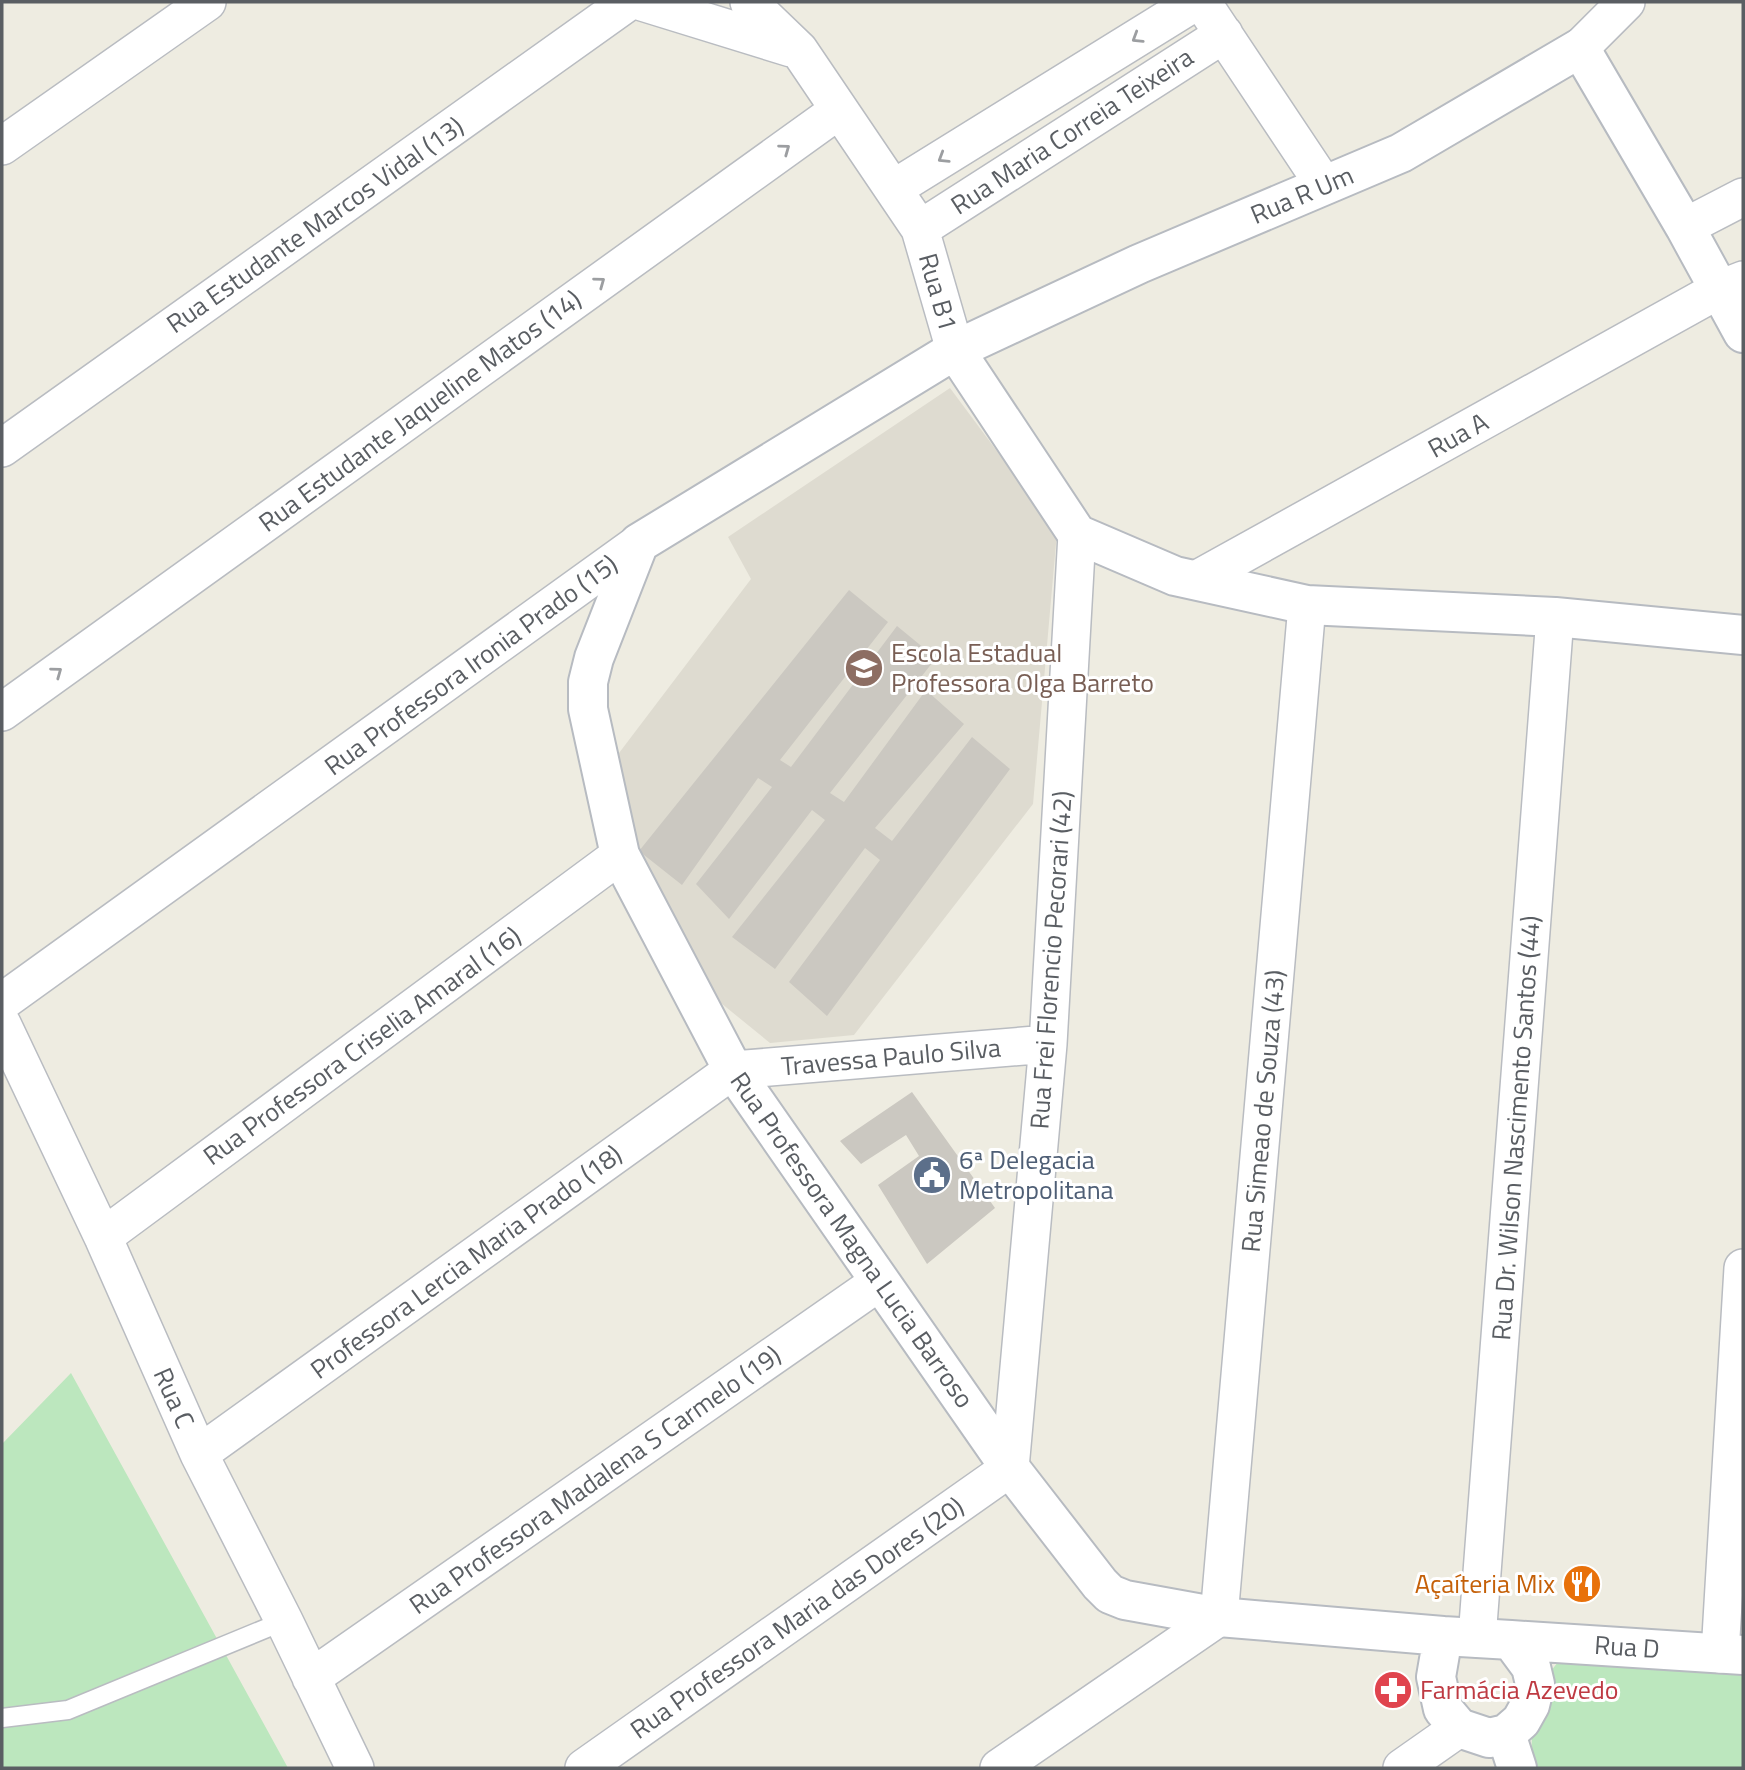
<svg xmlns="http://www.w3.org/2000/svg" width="1745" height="1770" font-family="'Titillium Web',sans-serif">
<rect width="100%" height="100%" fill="#eeece1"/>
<path fill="#dedbd0" d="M950 388 1057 532 1033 804 854 1035 770 1043 716 999 628 855 616 757 751 579 728 537Z"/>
<path fill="#bce7be" d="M71 1373 288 1768H2V1444Z
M1565 1654 1743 1671V1768H1531C1533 1719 1529 1693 1565 1654Z"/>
<path fill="#cbc8c1" d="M849 590 888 622 780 760 791 767 897 626 936 658 830 793 844 802 926 690 964 724 875 828 892 841 972 737 1010 769 827 1016 789 982 880 860 865 848 775 969 732 937 825 820 812 810 729 919 696 884 772 787 758 778 682 885 639 851Z
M912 1092 995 1208 927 1264 878 1185 919 1156 906 1135 861 1164 840 1141Z"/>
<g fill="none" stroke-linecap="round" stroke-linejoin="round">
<g stroke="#b9bcc1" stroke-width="21">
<path id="lane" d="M2 1718 68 1710 284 1621"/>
</g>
<g stroke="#b9bcc1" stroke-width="40">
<path id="street" d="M642 2 791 48
M749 2 799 50 920 229 955 350
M1210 14 1324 185
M1580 48 1626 2
M2 146 207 2
M893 189 1195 2
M1685 227 1743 197
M920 229 1224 34
M2 448 628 2
M1196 580 1720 289 1743 280
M2 712 839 110
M2 1002 639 543
M2 1024 103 1237 199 1454 284 1621 355 1768
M103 1237 620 855
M199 1454 733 1070 1048 1044
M1477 1638 1555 617
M1720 1654 1743 1268
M311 1678 879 1282
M584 1768 1010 1468 1048 1044 1077 534
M999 1768 1219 1617 1307 605
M1402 1768 1459 1728"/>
</g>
<g stroke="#b7bbc1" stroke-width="42">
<path id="secondary" d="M955 350 1077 534 1175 576 1307 605 1555 617 1743 635
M1443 1636 1219 1617 1125 1600 1110 1594 1100 1584 1010 1468 733 1070 620 855 588 709V682L594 658 639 543 955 350 1139 264 1401 153 1580 48 1685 227 1743 333
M1443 1636 1511 1640 1531 1667 1535 1684 1530 1705 1521 1721 1506 1734 1489 1738 1459 1728 1443 1709 1436 1677Z
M1511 1640 1743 1655
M1506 1734 1517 1768"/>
</g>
<use href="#lane" stroke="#fff" stroke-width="18"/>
<use href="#street" stroke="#fff" stroke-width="37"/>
<use href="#secondary" stroke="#fff" stroke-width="38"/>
</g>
<defs><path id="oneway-chevron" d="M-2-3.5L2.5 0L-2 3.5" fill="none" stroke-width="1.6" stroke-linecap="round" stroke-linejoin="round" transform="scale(1.75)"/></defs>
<g stroke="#9c9ea1">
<use href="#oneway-chevron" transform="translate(1137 38) rotate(148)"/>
<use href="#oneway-chevron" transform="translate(785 149) rotate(-36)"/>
<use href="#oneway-chevron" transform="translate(943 158) rotate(148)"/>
<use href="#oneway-chevron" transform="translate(600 282) rotate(-36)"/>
<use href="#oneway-chevron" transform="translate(57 672) rotate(-36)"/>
</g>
<defs>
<g id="school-disc" transform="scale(2.0125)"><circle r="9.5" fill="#8d6e63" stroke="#fff"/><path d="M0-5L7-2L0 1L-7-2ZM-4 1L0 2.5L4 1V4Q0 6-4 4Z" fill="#fff"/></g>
<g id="civic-disc" transform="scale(2.0125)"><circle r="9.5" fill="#5c6f8a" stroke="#fff"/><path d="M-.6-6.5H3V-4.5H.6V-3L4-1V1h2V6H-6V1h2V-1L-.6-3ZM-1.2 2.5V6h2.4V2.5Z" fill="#fff"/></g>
<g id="restaurant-disc" transform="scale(2.0125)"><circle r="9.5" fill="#e8710a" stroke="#fff"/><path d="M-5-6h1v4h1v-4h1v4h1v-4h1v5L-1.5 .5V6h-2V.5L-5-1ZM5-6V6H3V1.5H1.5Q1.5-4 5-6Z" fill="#fff"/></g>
<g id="pharmacy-disc" transform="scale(2.0125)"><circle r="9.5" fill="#e0444e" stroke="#fff"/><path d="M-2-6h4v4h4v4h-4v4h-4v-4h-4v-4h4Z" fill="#fff"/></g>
</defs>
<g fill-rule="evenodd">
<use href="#school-disc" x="864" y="668"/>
<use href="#civic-disc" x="932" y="1175"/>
<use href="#restaurant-disc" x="1582" y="1584"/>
<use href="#pharmacy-disc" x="1393" y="1690"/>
</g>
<g text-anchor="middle" stroke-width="6" stroke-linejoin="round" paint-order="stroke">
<g font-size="26" fill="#5a5e63" stroke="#fff">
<text transform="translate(1072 131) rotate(-33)" y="9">Rua Maria Correia Teixeira</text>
<text transform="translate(1302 195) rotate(-23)" y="9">Rua R Um</text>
<text transform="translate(315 225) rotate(-35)" y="9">Rua Estudante Marcos Vidal (13)</text>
<text transform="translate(938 292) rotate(74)" y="9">Rua B1</text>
<text transform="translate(420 411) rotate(-36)" y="9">Rua Estudante Jaqueline Matos (14)</text>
<text transform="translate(1458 435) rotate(-29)" y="9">Rua A</text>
<text transform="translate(471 665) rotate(-36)" y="9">Rua Professora Ironia Prado (15)</text>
<text transform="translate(1051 960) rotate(-86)" y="9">Rua Frei Florencio Pecorari (42)</text>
<text transform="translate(362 1046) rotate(-36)" y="9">Rua Professora Criselia Amaral (16)</text>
<text transform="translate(891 1057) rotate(-5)" y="9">Travessa Paulo Silva</text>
<text transform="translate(1263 1111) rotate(-85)" y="9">Rua Simeao de Souza (43)</text>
<text transform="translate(1516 1128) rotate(-86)" y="9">Rua Dr. Wilson Nascimento Santos (44)</text>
<text transform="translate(852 1240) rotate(55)" y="9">Rua Professora Magna Lucia Barroso</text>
<text transform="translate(466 1262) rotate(-36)" y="9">Professora Lercia Maria Prado (18)</text>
<text transform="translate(174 1398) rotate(66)" y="9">Rua C</text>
<text transform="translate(595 1480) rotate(-35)" y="9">Rua Professora Madalena S Carmelo (19)</text>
<text transform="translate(797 1618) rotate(-35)" y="9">Rua Professora Maria das Dores (20)</text>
<text transform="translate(1627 1647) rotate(4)" y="9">Rua D</text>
</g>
<g font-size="26" fill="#785e54" stroke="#fff" text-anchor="start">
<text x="891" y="662">Escola Estadual<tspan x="891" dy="30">Professora Olga Barreto</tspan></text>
</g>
<g font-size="26" fill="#4e5e75" stroke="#fff" text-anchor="start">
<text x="959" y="1169">6ª Delegacia<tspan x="959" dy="30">Metropolitana</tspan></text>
</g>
<g font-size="26" fill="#c56008" stroke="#fff" text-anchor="end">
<text x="1555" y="1593">Açaíteria Mix</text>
</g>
<g font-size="26" fill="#be3a42" stroke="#fff" text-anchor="start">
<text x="1420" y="1699">Farmácia Azevedo</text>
</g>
</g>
<rect width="1745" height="1770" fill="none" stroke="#5a5e63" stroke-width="7"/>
</svg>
